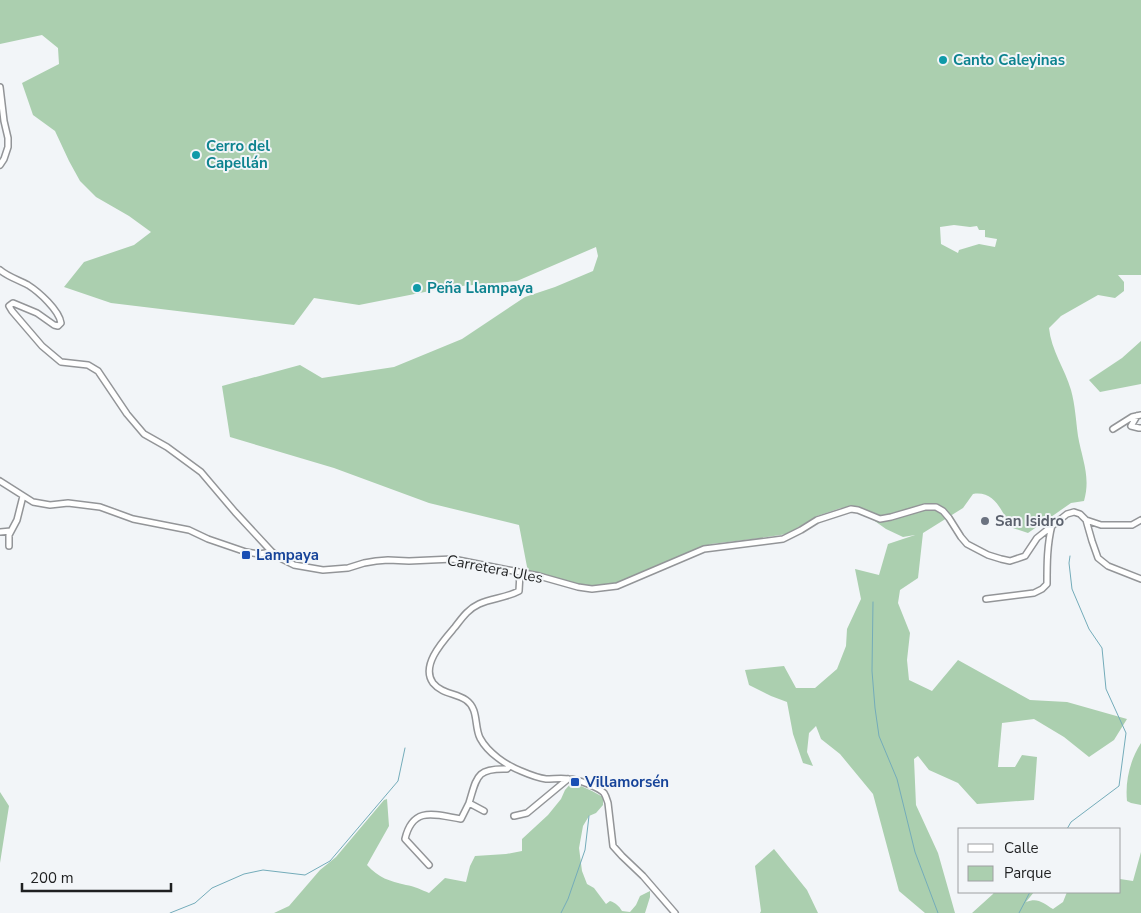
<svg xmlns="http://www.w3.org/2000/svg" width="1141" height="913" font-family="'Nunito Sans',sans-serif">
<rect width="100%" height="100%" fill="#f2f5f8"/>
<path fill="#abcfaf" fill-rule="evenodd" d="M0 0H1141V275H1118L1124 282V291L1115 298 1098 295 1061 316 1049 328C1051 350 1065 369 1071 390 1075 404 1076 421 1078 436 1082 459 1091 477 1084 501L1071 503 1028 533 1010 527C1003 512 994 490 973 494L963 508 923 533 918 578 900 590 898 603 910 633 907 660 909 680 932 691 958 660 1030 700 1067 702 1127 719 1114 740 1089 757 1064 737 1034 719 1002 723 998 767H1015L1022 755 1037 757 1034 800 977 804 958 783 929 770 918 756 914 759 916 805 938 853 955 913H925L899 891 873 794 840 754 821 739 816 726 809 733 807 752 813 766 803 763 793 734 787 702 771 696 749 685 745 670 784 666 796 688H815L837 669 846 646 847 629 861 599 855 569 879 575 888 544 915 535 903 537 886 529 855 507 841 508 817 516 787 534 761 538 711 544 618 584 589 586 566 582 528 572 519 525 429 503 334 468 230 437 222 386 300 365 322 378 394 367 462 339 525 297 555 287 593 271 598 256 596 247 517 281 450 287 359 305 314 298 294 325 111 303 64 287 84 262 134 245 151 232 129 216 96 197 80 181 69 161 55 131 33 115 22 83 59 64 58 48 42 35 0 44ZM954 225 970 227 977 226 979 230H985V237L997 239 995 247 979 244 959 250 958 253 941 244 940 227Z
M1141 341V384L1100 392 1089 380 1122 358Z
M1141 743V805L1131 803 1127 801C1125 781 1130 760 1141 743Z
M572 782 592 791 603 797V805L596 813 589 816 583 826 579 848 582 871 587 884 594 888 606 904 610 901C616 903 619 906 622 911L630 912 636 905 640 896 650 891V897L645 913H274L289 906 320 870 336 857 384 800 387 799 389 826 367 865C379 878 389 881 406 885 414 886 422 890 429 893L445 878 466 882 470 866 475 856 506 854 522 851V839L548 815 561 799 565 790Z
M0 792 9 806 0 863Z
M774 849 807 890 818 913H760L761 911 755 866Z
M1141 852V913H972L993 894 994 892H1034L1026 902C1038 897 1043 903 1053 909L1063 902 1067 892H1120V879L1133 881Z"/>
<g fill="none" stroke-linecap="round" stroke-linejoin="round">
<path stroke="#74acba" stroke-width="1" d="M873 602 872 671 875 708 879 736 897 779 915 852 938 913
M1067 829 1071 822 1119 786 1126 733 1106 689 1102 648 1089 629 1072 589 1069 563 1070 556
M170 913 195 903 212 888 244 874 263 870 305 875 330 861 398 781 405 748
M561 913 568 899 585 850 589 816
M1019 913 1030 892"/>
<g stroke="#939598" stroke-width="8">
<path id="street" d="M0 87 4 121 8 138V147L4 159 0 165
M0 270C8 277 19 280 28 285 39 292 59 310 61 323L58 326 54 325 37 313 13 303 9 306 12 311 42 346 61 362 88 365 98 371 127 414 144 434 167 447 201 472 235 512 272 552 280 558 294 565 323 570 348 568 364 563 376 561 388 560 409 561 453 559 539 576 578 587 592 589 617 586 704 549 783 539 801 530 817 520 851 509 858 510 880 519 891 517 925 507H936L943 511 949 518 961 537 967 544 988 555 1001 559 1010 561 1025 556 1037 538 1067 514 1074 512 1080 514 1086 520 1101 525H1132L1141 520
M1137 416 1131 426 1139 428H1141
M1113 429 1132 417 1141 415
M0 481 33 502 50 505 68 503 100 507 133 519 189 530 208 539 246 552 259 554 272 552
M1086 520 1092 541 1098 558 1108 566 1141 579
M0 532 11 531
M9 546V535L17 520 23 496
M520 573 519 591C506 598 492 598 479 604 468 609 462 618 455 627 444 640 420 665 433 683 442 694 456 693 466 700 479 709 474 726 480 738 488 753 506 765 521 771 528 774 538 778 546 779 554 779 561 778 569 779 577 779 598 787 604 793 606 796 607 800 608 803L613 846 622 856 643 876 675 913
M986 599 1034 593 1042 589 1047 584C1047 564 1047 545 1052 525
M484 811 469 803C477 777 476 768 507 769L510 766
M514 816 527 813 568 779
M429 865 405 839C413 805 436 815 461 819L469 803"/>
</g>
<use href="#street" stroke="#fff" stroke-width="5"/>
</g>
<g fill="#0f9aa8" stroke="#f2f5f8" stroke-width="2">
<circle cx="943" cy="60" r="5"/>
<circle cx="196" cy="155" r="5"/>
<circle cx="417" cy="288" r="5"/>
</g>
<circle fill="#6b7280" stroke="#f2f5f8" stroke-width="2" cx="985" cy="521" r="5"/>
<g fill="#1a4fb4" stroke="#f2f5f8" stroke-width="2">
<rect x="241" y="550" width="10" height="10" rx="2.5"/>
<rect x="570" y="777" width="10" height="10" rx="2.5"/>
</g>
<g text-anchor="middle" stroke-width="4" stroke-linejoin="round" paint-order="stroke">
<g font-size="15" font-weight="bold" fill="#0d838f" stroke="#f2f5f8" text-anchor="start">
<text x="953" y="65">Canto Caleyinas</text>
<text x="206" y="151">Cerro del<tspan x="206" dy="17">Capellán</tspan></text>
<text x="427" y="293">Peña Llampaya</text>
</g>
<g font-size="15" font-weight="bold" fill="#5b616d" stroke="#f2f5f8" text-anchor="start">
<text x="995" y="526">San Isidro</text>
</g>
<g font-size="15" font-weight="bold" fill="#164399" stroke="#f2f5f8" text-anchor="start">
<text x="256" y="560">Lampaya</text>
<text x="585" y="787">Villamorsén</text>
</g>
<g font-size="15" fill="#1f2021" stroke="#f2f5f8">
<text transform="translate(495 569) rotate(11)" y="5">Carretera Ules</text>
</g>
</g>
<rect x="958" y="828" width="162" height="65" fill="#f2f5f8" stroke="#9ea0a2"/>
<rect x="968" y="844" width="25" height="8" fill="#ffffff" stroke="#9ea0a2"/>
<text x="1004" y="853" font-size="15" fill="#1f2021">Calle</text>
<rect x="968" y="866" width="25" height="15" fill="#abcfaf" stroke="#9ea0a2"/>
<text x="1004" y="878" font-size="15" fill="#1f2021">Parque</text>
<path d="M22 883v8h149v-8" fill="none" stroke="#1f2021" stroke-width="2.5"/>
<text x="30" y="883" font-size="15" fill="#1f2021" stroke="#f2f5f8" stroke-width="4" paint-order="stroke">200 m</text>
</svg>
